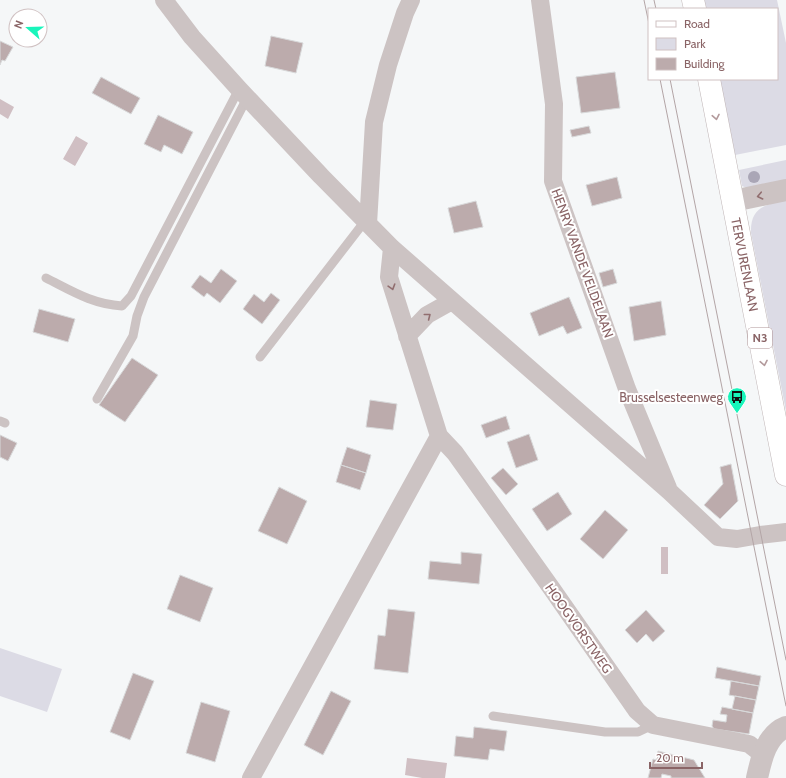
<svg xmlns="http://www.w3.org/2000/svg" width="786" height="778" font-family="Cabin,sans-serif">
<rect width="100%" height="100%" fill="#f5f7f8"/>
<path fill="#dcdbe5" d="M704 0H777L786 43V145L735 155 720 79H777V9H706Z
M786 160V180L747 188 742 186 739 170Z
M786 200V411L751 233C750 207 765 205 786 200Z
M0 648 62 669 47 712 0 696Z"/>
<path fill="#d0bfc3" d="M0 99 14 107 8 119 0 114Z
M76 136 88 143 75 166 63 159Z
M661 547H668V574H661Z
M407 758 447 763 445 778H422L405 775Z"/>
<path fill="#bcabac" stroke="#d8d9da" d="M271 36 303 43 296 73 265 66Z
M0 41 13 47 5 61 2 60 0 65Z
M615 72 620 108 581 113 576 77Z
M101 77 140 98 131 114 92 93Z
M158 115 193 132 182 154 164 145 161 152 144 144Z
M589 126 591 133 572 137 570 130Z
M617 177 622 198 592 206 586 185Z
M476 201 483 227 454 233 448 208Z
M221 269 237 281 220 303 207 293 204 297 191 287 200 275 211 283Z
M613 269 617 283 603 287 599 273Z
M271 293 280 300 262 324 243 309 254 294 264 302Z
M569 297 582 328 567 334 563 326 539 336 530 313Z
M661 301 666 335 634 341 629 307Z
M39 309 75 319 68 342 33 332Z
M132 358 158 375 125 422 99 405Z
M370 400 397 404 393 430 366 427Z
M506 416 510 429 486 438 481 425Z
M529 434 538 460 516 468 507 442Z
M0 435 17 443 8 461 0 457Z
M347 447 371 455 366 473 341 465Z
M731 464 738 501 720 519 704 505 723 484 720 467Z
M341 465 366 473 360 490 336 482Z
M503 468 518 484 506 495 491 478Z
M279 487 307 501 287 544 258 531Z
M558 492 572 514 547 531 532 509Z
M605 510 628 530 603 559 580 539Z
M461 552 482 554 479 584 428 579 430 561 461 564Z
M180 575 213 588 200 622 167 609Z
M388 609 415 612 408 673 374 669 378 635 385 636Z
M646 610 665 631 653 642 646 634 637 643 625 630Z
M717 667 761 676 759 686 715 678Z
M133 673 154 681 130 740 110 732Z
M731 681 759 686 756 700 729 695Z
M331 691 351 701 323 755 304 745Z
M735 696 756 700 753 713 732 709Z
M201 702 230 711 215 762 186 753Z
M722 707 753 713 749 734 714 729 712 726 713 720 726 722 727 715 720 714Z
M474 727 507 731 504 751 490 749 488 760 454 756 456 736 473 738Z
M658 751 694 760 705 778H671V776L662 774 661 778H648L653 759 656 760Z"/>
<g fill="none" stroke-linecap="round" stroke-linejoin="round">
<g stroke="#c0b6b7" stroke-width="23">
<g id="primary">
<path d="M693 0 695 9"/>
<path id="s1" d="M709 79 786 475"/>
</g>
</g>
<path stroke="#ccc3c3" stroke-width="9" d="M46 278C72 291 92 304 122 306L131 296 239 89
M260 357 365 221
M97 399 133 336 137 316 144 297 247 98
M0 421 5 423
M493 716 605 732H638L653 725"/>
<path stroke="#ccc3c3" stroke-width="18" d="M164 0 192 37 239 89 321 176 392 248 669 491 718 537 737 539 760 535 786 532
M540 0 554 104 553 181 627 389 668 488
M368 224 374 122 388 65 405 13 411 0
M407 336 427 315 452 301
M439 436 455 453 552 589 637 711 653 725 749 744 762 754
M251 778 439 436 389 277 392 248"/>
<path stroke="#ccc3c3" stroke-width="22" d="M733 201 786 190
M757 778C761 760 766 735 786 727"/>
<use href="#primary" stroke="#fff" stroke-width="22"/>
<path stroke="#b3a5a6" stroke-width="1" d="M644 0 649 24
M654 0 656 9
M660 79 786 706
M670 79 786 660"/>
</g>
<circle fill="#aaa6b6" cx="754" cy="177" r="6"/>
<defs><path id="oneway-chevron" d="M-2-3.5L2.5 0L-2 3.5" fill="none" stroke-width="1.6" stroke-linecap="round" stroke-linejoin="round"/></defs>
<g stroke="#b39a9c">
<use href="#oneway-chevron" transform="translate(716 117) rotate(79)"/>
<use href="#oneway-chevron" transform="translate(764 363) rotate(79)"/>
</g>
<g stroke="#916e6f">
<use href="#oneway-chevron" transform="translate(760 196) rotate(168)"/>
<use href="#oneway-chevron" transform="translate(392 287) rotate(73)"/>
<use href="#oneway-chevron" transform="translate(428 316) rotate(-38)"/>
</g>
<defs>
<g id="bus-pin" transform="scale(1)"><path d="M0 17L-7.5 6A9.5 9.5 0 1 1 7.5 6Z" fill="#18f5bb" stroke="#fff"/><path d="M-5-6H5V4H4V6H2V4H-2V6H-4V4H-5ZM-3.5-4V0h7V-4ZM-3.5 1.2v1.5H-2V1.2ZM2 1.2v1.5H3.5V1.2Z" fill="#111"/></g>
</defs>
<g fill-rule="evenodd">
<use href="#bus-pin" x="737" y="397"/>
</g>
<g text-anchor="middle" stroke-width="4" stroke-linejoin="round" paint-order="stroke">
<rect fill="#fff" stroke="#ad9294" stroke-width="1" x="748" y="328" width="24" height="20" rx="3"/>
<g font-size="12" font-weight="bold" fill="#8a6466">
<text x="760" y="342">N3</text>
</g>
<g font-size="13" fill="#8a6466" stroke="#fff">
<text transform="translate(583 263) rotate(70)" y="5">HENRY VANDE VELDELAAN</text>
<text dy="5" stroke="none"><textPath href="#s1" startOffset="189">TERVURENLAAN</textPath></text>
<text transform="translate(579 628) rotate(55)" y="5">HOOGVORSTWEG</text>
</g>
<g font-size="13" fill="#8a6466" stroke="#fff" text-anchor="end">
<text x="723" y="402">Brusselsesteenweg</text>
</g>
</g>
<rect x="648" y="8" width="130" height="72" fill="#ffffff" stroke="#d0c1c2"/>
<rect x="656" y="21" width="20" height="6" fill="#ffffff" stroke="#d0c1c2"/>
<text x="684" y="28" font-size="12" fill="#8a6466">Road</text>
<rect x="656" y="38" width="20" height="12" fill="#dcdbe5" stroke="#d0c1c2"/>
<text x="684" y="48" font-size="12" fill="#8a6466">Park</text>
<rect x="656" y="58" width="20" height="12" fill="#bcabac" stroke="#d0c1c2"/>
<text x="684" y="68" font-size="12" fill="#8a6466">Building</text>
<g transform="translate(28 28) rotate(290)"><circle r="19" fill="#ffffff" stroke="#d0c1c2"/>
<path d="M0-3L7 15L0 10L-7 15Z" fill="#18f5bb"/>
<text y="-6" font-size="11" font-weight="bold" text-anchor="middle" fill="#8a6466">N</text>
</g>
<path d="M650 762v6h52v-6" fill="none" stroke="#8a6466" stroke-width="2"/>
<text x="656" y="762" font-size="12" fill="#8a6466" stroke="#ffffff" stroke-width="3" paint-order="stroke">20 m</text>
</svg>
